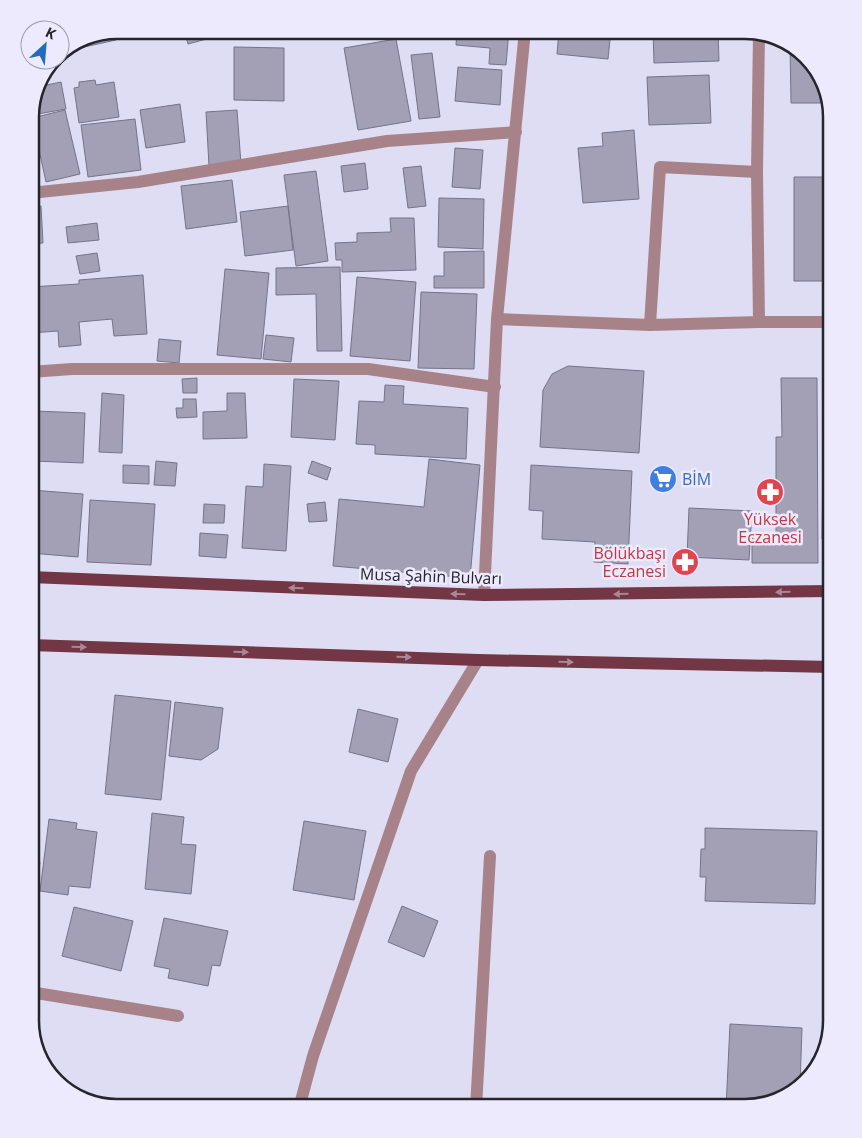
<svg xmlns="http://www.w3.org/2000/svg" width="862" height="1138" font-family="'Open Sans',sans-serif">
<rect width="100%" height="100%" fill="#dfddf4"/>
<path fill="#a3a0b6" stroke="#757387" d="M184 30H213L214 37 188 44Z
M457 30H509L506 65 489 64 490 48 456 45Z
M559 30H611L608 59 557 54Z
M653 30H718L719 61 654 63Z
M114 31 116 40 75 49V46Z
M396 39 411 121 358 130 344 48Z
M790 44 817 69 828 103H791Z
M234 47 284 48V101L234 100Z
M432 53 440 117 419 119 411 55Z
M458 67 502 70 500 105 455 101Z
M709 75 711 123 649 125 647 77Z
M95 80 96 85 114 82 119 117 79 123 74 88 79 87V82Z
M61 82 66 109 32 115 31 110 37 87Z
M180 104 185 142 146 148 140 110Z
M65 110 80 174 46 182 32 118Z
M237 110 241 164 209 166 206 112Z
M135 119 141 170 88 177 81 125Z
M634 130 639 199 583 203 578 148 603 146 602 133Z
M455 148 483 150 480 189 452 187Z
M365 163 368 189 344 192 341 166Z
M421 166 426 206 408 208 403 168Z
M316 171 328 261 296 266 284 175Z
M794 177H832V281H794Z
M232 180 237 222 186 229 181 186Z
M439 198 484 199 483 249 438 247Z
M41 206 43 243 30 244V207Z
M288 206 293 250 245 256 240 212Z
M390 218H414L416 270 342 272V260H336L335 243 357 242V233L391 232Z
M97 223 99 240 68 243 66 227Z
M484 251V288H434V276H444V252Z
M97 253 100 271 80 274 76 256Z
M340 267 342 351H317L316 294 276 295V268Z
M225 269 269 273 261 359 217 355Z
M143 275 147 334 114 336 112 319 79 322 81 345 59 347 58 331 30 333V287L79 284V280Z
M357 277 416 282 410 361 350 356Z
M421 292 477 294 474 369 418 368Z
M266 335 294 338 291 362 263 359Z
M159 339 181 341 179 363 157 361Z
M568 366 644 371 639 453 540 447 543 390 552 374Z
M824 370H832V540L822 539Z
M197 378V393H183L182 379Z
M781 378H817L818 563H752V537H776V437H782Z
M294 379 339 381 335 440 291 437Z
M385 385 404 386 403 404 468 408 466 459 375 454V445L356 444 359 401 384 402Z
M102 393 124 395 122 453 99 452Z
M227 393H245L247 438 203 439V412L227 411Z
M183 399H196L197 417 177 418 176 408H183Z
M34 411 85 413 83 463 33 461Z
M429 459 480 465 470 578 333 566 339 499 424 507Z
M156 461 177 463 175 486 154 485Z
M312 461 331 468 327 480 308 473Z
M264 464 291 466 286 551 242 548 246 486 263 487Z
M123 465 149 466V484L123 483Z
M531 465 632 471 628 564 594 562 595 542 542 539 543 511 529 510Z
M31 490 83 494 78 557 30 553Z
M90 500 155 504 151 565 87 562Z
M325 502 327 521 309 522 307 504Z
M204 504 225 505 224 523H203Z
M689 508 752 511 749 560 687 557Z
M200 533 228 535 226 558 199 556Z
M115 695 171 701 161 800 105 794Z
M175 702 223 708 218 749 201 760 169 756Z
M358 709 398 719 388 762 349 752Z
M152 813 184 817 181 844 196 845 191 894 145 889Z
M49 819 77 823 76 829 97 832 90 888 69 886 68 895 40 891Z
M304 821 366 831 354 900 293 890Z
M705 828 817 831 815 904 705 901 706 877H700L701 849H705Z
M30 860 40 862 36 890 30 889Z
M402 906 438 921 424 957 388 942Z
M74 907 133 921 121 971 62 956Z
M164 918 228 931 220 966 212 965 208 986 168 978 170 969 154 966Z
M730 1024 802 1028 800 1086 793 1093 745 1108H726Z"/>
<g fill="none" stroke-linecap="round" stroke-linejoin="round">
<path stroke="#a78389" stroke-width="12" d="M759 33 757 172 759 322H832
M757 172 660 167 650 325 759 322
M30 193 138 182 387 141 516 132
M497 319 650 325
M30 372 72 369H368L495 387
M484 595 497 319 525 30
M30 992 178 1016
M299 1108 313 1056 411 771 478 660
M476 1108 490 856"/>
<path stroke="#723644" stroke-width="12" d="M30 577 484 595 832 591
M30 645 478 660 832 667"/>
</g>
<defs><path id="oneway-solid" d="M-6-.8H1V-3.2L6.5 0L1 3.2V.8H-6Z" transform="scale(1.25)"/></defs>
<g fill="#a98797">
<use href="#oneway-solid" transform="translate(296 588) rotate(-178)"/>
<use href="#oneway-solid" transform="translate(783 592) rotate(179)"/>
<use href="#oneway-solid" transform="translate(458 594) rotate(-178)"/>
<use href="#oneway-solid" transform="translate(621 594) rotate(179)"/>
<use href="#oneway-solid" transform="translate(79 647) rotate(2)"/>
<use href="#oneway-solid" transform="translate(241 652) rotate(2)"/>
<use href="#oneway-solid" transform="translate(404 657) rotate(2)"/>
<use href="#oneway-solid" transform="translate(566 662) rotate(1)"/>
</g>
<defs>
<g id="supermarket-disc" transform="scale(1.4375)"><circle r="9.5" fill="#3f7fe0" stroke="#edeafd"/><path d="M-6-5.5h2.5l.6 2H6L4.5 2H-2.5L-4.4-4H-6ZM-1.5 3.2a1.3 1.3 0 1 0 .1 0ZM3 3.2a1.3 1.3 0 1 0 .1 0Z" fill="#fff"/></g>
<g id="pharmacy-disc" transform="scale(1.4375)"><circle r="9.5" fill="#e0444e" stroke="#edeafd"/><path d="M-2-6h4v4h4v4h-4v4h-4v-4h-4v-4h4Z" fill="#fff"/></g>
</defs>
<g fill-rule="evenodd">
<use href="#supermarket-disc" x="663" y="479"/>
<use href="#pharmacy-disc" x="770" y="492"/>
<use href="#pharmacy-disc" x="685" y="562"/>
</g>
<g text-anchor="middle" stroke-width="5" stroke-linejoin="round" paint-order="stroke">
<g font-size="16" fill="#366cbe" stroke="#edeafd" text-anchor="start">
<text x="682" y="485">BİM</text>
</g>
<g font-size="16" fill="#be3a42" stroke="#edeafd">
<text x="770" y="525">Yüksek<tspan x="770" dy="18">Eczanesi</tspan></text>
<text x="666" y="559" text-anchor="end">Bölükbaşı<tspan x="666" dy="18">Eczanesi</tspan></text>
</g>
<g font-size="16" fill="#26252d" stroke="#edeafd">
<text transform="translate(431 576) rotate(2)" y="6">Musa Şahin Bulvarı</text>
</g>
</g>
<path d="M0 0H862V1138H0ZM117 39H745A78 78 0 0 1 823 117V1021A78 78 0 0 1 745 1099H117A78 78 0 0 1 39 1021V117A78 78 0 0 1 117 39Z" fill="#edeafd" fill-rule="evenodd"/>
<path fill="none" stroke="#26252d" stroke-width="2.5" d="M117 39H745A78 78 0 0 1 823 117V1021A78 78 0 0 1 745 1099H117A78 78 0 0 1 39 1021V117A78 78 0 0 1 117 39Z"/>
<g transform="translate(45 45) rotate(26)"><circle r="24" fill="#edeafd" stroke="#9d9baa"/>
<path d="M0-4L9 19L0 12L-9 19Z" fill="#206cbb"/>
<text y="-8" font-size="14" font-weight="bold" text-anchor="middle" fill="#26252d">K</text>
</g>
</svg>
